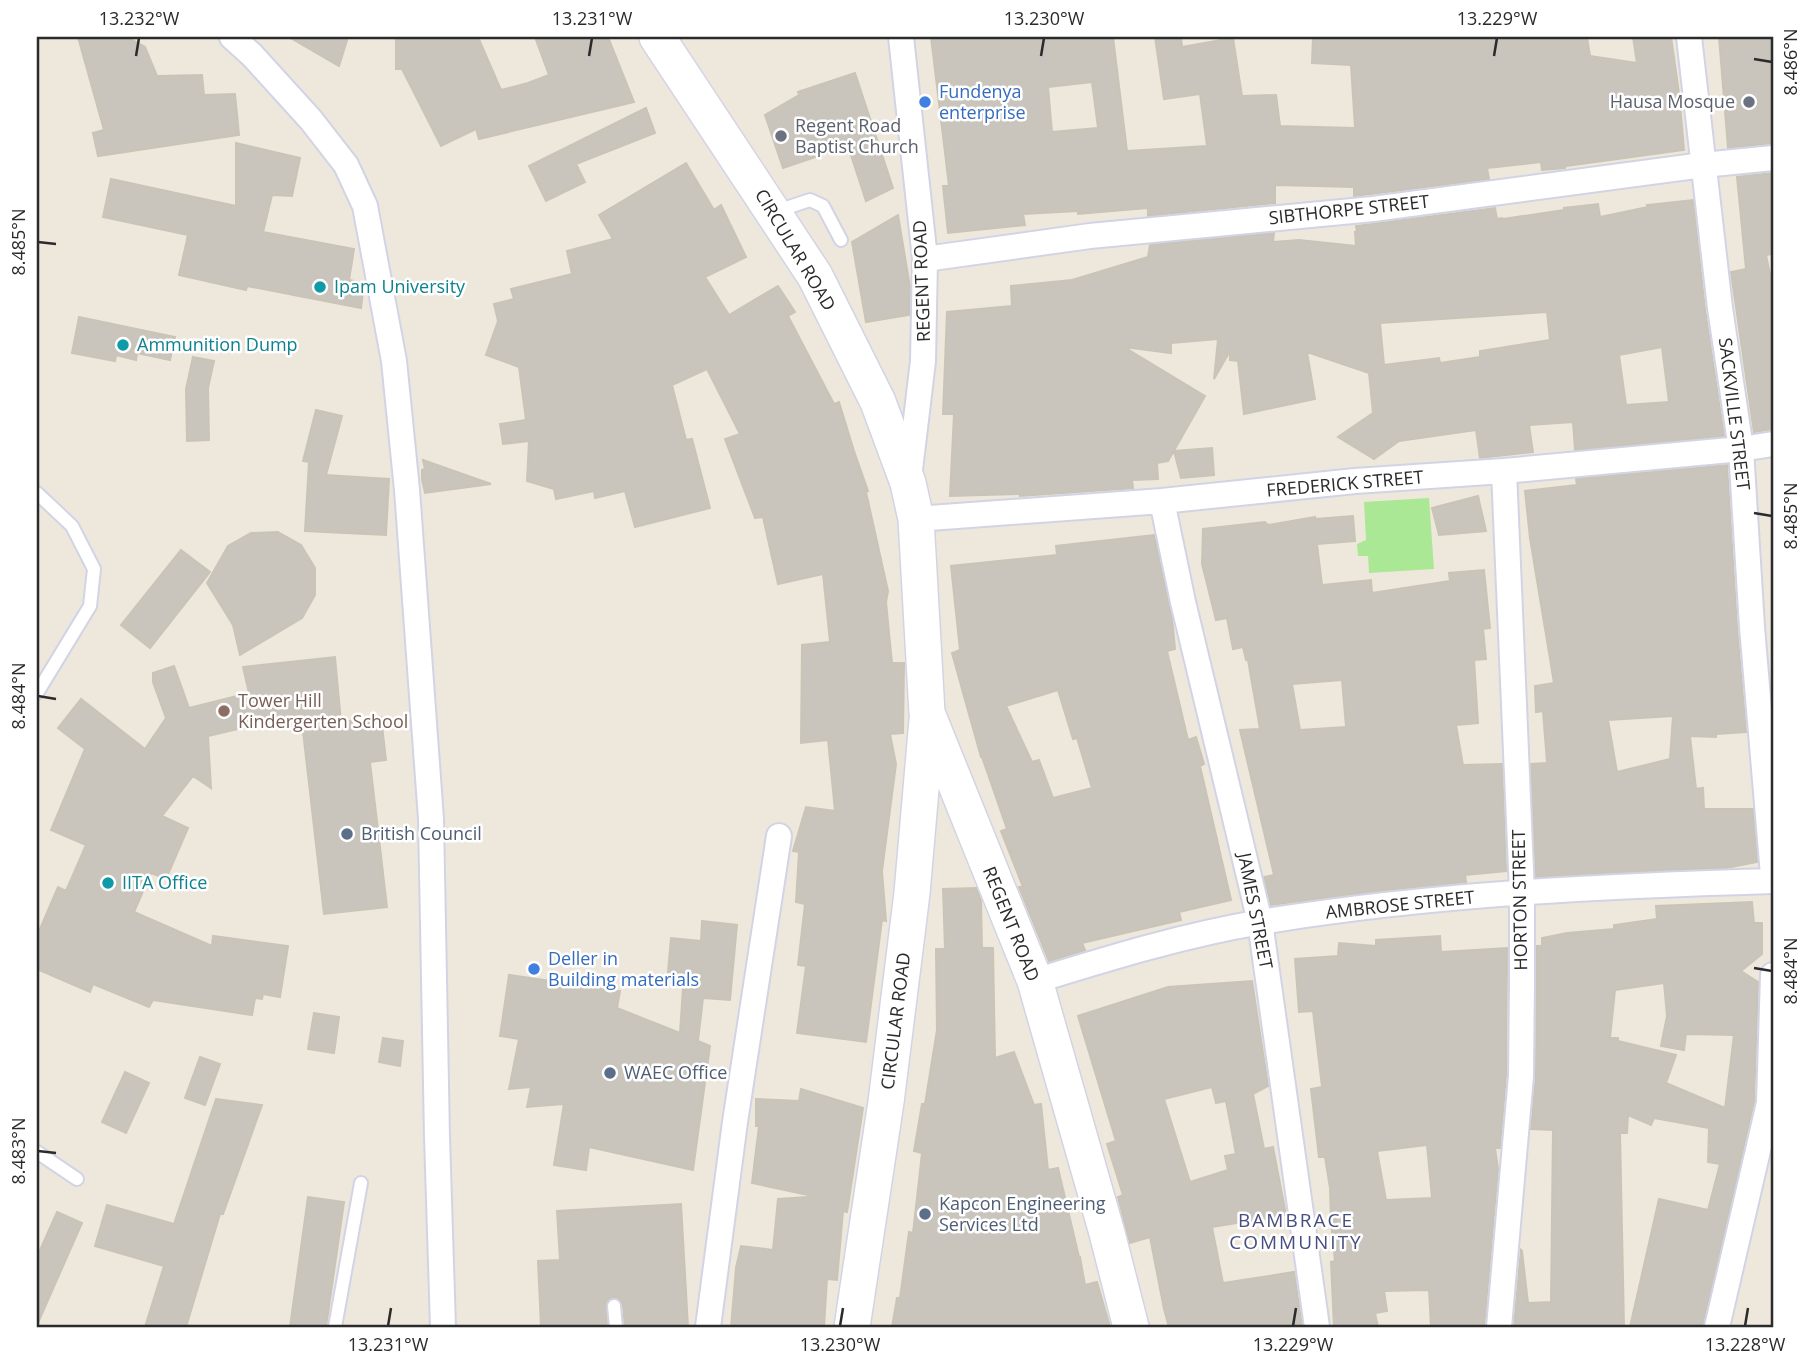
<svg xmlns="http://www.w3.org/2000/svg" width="1810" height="1364" font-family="'Open Sans',sans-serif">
<rect width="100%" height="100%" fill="#eee8dc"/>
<path fill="#abe896" d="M1429 498 1434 569 1369 573 1368 556H1358L1357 544 1366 540 1364 502Z"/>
<path fill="#c9c5bc" stroke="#cac4b6" stroke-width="2" fill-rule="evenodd" d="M78 37H127L145 47 157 76 202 75 204 95 235 94 239 135 98 156 93 133 104 130Z
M289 37H348L339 66Z
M396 37H478L501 90 528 83 549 75 535 37H608L634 102 479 139 476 129 441 146 402 69H396Z
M931 37H1113L1127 151 1207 146 1200 94 1164 99 1155 37H1181L1182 47 1233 38 1242 96 1276 95 1280 126 1355 128 1351 65 1312 63 1313 37H1587L1590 56 1637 63 1633 37H1671L1679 93 1684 150 1566 166 1565 168 1542 170 1541 162 1487 168 1489 179 1354 196V187L1275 185V203L1148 216V208L1078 214V211L1023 214 1025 225 948 233 943 186H949ZM1092 82 1098 128 1052 132 1048 87Z
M1719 37H1773V143L1728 148Z
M855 73 893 188 866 201 848 146 783 168 765 115 799 95 798 92Z
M646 108 655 133 576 164 585 182 546 201 529 166Z
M236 143 300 158 292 196 272 195 263 232 354 249 349 280 364 283 361 308 247 286 246 290 179 275 188 235 103 217 111 179 236 206Z
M686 163 714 210 721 205 746 257 705 277 729 315 778 286 795 312 788 316 834 404 839 402 854 451 868 491 866 492 888 591 886 602 892 663H904L903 733 890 734 896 764 882 871 886 921 882 920 866 1042 797 1033 806 966 798 965 805 904 796 902 799 852 793 851 806 807 835 811 828 740 801 743 802 645 830 642 823 574 778 584 763 517 755 518 725 439 740 434 707 369 672 385 686 440 692 439 710 508 635 527 625 491 595 498 594 491 556 499 554 489 527 481 529 441 503 444 500 424 526 420 519 367 486 355 498 321 494 304 514 299 511 289 572 274 567 251 613 239 599 215Z
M1773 173V254L1766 255 1773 289V429L1754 432 1731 272 1746 269 1737 177Z
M1693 200 1705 310 1724 436 1575 450 1573 422 1529 425 1533 452 1480 458 1476 430 1399 441 1374 459 1338 437 1373 413 1369 373 1307 352 1315 399 1244 414 1238 361 1230 360V351L1214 379 1218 339 1171 343V353L1124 347 1205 396 1168 461 1157 463 1158 479 1132 480 1133 488 1020 496V494L950 496 954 414H943L947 312 1012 306 1011 286 1072 280 1148 257 1150 245 1274 233 1273 242 1299 240 1356 246 1355 232H1357L1356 226 1495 208 1497 219 1502 218 1503 219 1564 210V208L1598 204 1600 217 1648 207 1647 205ZM1547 312 1550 340 1480 351V357L1440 363 1439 358 1384 365 1380 323ZM1662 347 1669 402 1626 405 1619 355Z
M898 215 910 287 909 315 866 322 852 242Z
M79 317 175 337 170 360 137 353 136 360 116 355 115 361 72 353Z
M193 357 214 361 208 388 209 440 187 441 186 389Z
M316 410 342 416 326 475 389 479 386 535 305 531 309 462 303 461Z
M1212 448 1214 475 1181 478 1174 451Z
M423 460 491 484 425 493 422 479V470L425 469Z
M1727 465 1737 628 1746 732 1716 734V737L1690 736 1696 789 1703 788 1704 809H1753L1757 862 1726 868 1536 877 1531 764 1547 763 1543 711 1536 712 1535 686 1554 683 1530 538 1525 491 1577 485 1576 479ZM1673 716 1670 759 1617 772 1608 720Z
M1478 496 1486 531 1439 535 1432 508Z
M1353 516 1355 541 1317 544 1322 585 1371 580 1372 593 1450 581 1449 573 1484 570 1490 628 1483 629 1486 659 1474 660 1478 723 1456 725 1463 765 1502 764 1506 871 1465 875 1466 882 1386 890 1271 905 1264 877 1274 875 1240 730 1260 729 1248 660H1246L1243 647 1233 649 1227 618 1216 620 1202 564 1203 529 1265 522 1268 525 1315 517V519ZM1342 680 1346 727 1300 730 1292 684Z
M278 532 301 545 315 568V595L302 618 240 655 233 625 207 583 228 546 251 533Z
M1154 535 1172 618 1175 649 1167 651 1188 740 1196 737 1204 764 1200 766 1231 900 1179 912 1181 920 1082 943 1085 950 1049 961 1019 887H1023L1001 831 1007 829 982 757H981L952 653 960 650 951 566 1057 555 1056 546ZM1058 690 1073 739 1077 738 1092 788 1053 798 1039 760 1032 762 1006 706Z
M181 550 210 572 150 648 121 625Z
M335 657 341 722 381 717 386 760 370 762 387 907 324 914 301 714 208 736 211 788 193 776 162 816 188 828 166 879 151 873 134 912 212 946 213 936 288 946 280 997 263 994 262 999 255 998 252 1015 153 1000 149 1007 93 984 90 992 37 969V936L58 887 66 891 86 845 51 830 85 749 58 728 81 699 145 749 166 718 153 682V673L174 666 189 708 249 693 243 667Z
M976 888 981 901 982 948H993L995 1058 1014 1052 1034 1105 1041 1104 1048 1170 1058 1168 1079 1257H1080L1085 1285 1097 1282 1110 1327H892L897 1298H900L909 1232 913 1233 922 1153 914 1151 922 1104H925L937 1030 936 949H945L943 889Z
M1752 902 1754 923H1762V954L1741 971 1758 982 1754 1101 1703 1327H1630L1659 1199 1708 1210 1720 1164 1708 1162 1709 1128 1654 1118 1651 1125 1628 1115 1627 1133H1620L1624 1327H1514L1521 1250 1522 1251 1528 1303 1551 1302 1553 1130 1531 1129 1536 1076 1537 946H1542V938L1567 933 1614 929V925L1657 919 1656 906ZM1664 983 1667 1016 1661 1046 1684 1050 1686 1034 1734 1035 1725 1108 1666 1083 1676 1055 1618 1041V1038H1610L1615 990Z
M702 921 737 925 730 1000 703 998 698 1041 710 1046 693 1170 589 1147 586 1170 554 1165 564 1104 527 1107 531 1087 509 1089 519 1039 500 1036 509 975 620 991 617 1008 680 1033 684 973 668 972 671 938 701 941Z
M1440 936 1441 952 1507 948 1506 1075 1500 1148H1495L1498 1169 1484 1327H1431L1429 1290 1384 1291 1387 1311 1375 1313 1378 1327H1334L1331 1262 1335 1261 1331 1222 1330 1188 1325 1157H1319L1311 1089 1322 1087 1313 1011 1299 1012 1295 959 1338 956 1339 943 1376 946V940ZM1427 1145 1432 1198 1386 1200 1377 1151Z
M1252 981 1268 1086 1253 1094 1264 1149 1273 1147 1286 1215 1212 1227 1223 1283 1294 1272 1302 1327H1169L1164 1309 1150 1237 1130 1243 1118 1197 1123 1195 1107 1144 1116 1141 1078 1016 1168 987ZM1212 1087 1216 1103 1226 1101 1236 1154 1225 1156 1228 1170 1190 1182 1164 1099Z
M314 1013 339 1017 334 1053 308 1049Z
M383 1038 403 1041 400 1066 379 1062Z
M200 1057 220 1064 205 1105 185 1098Z
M125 1072 149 1083 126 1133 102 1122Z
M801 1089 863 1108 847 1212 843 1211 837 1280 827 1279 824 1327H731L736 1268 741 1246 773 1250 778 1199 808 1197V1195L752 1183 759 1126H756V1099L799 1101Z
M216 1099 262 1105 223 1214H220L186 1327H145L164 1266 95 1246 107 1205 174 1224Z
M308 1197 344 1202 326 1327H290Z
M681 1204 688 1327H625L623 1305 618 1298 614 1297 610 1299 606 1303 607 1327H541L538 1261 560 1260 557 1211Z
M57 1212 82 1223 37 1325V1257Z"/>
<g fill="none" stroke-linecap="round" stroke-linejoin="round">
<g stroke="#d2d4e5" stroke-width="16">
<path id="lane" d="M777 211 810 200 823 206 841 240
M37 493 72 526 94 569 90 606 37 693
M37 1152 77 1179
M614 1306 616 1327
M335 1327 361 1183"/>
</g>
<g stroke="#d2d4e5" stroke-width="28">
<path id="street" d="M232 37 252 55 311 120 346 165 365 206 394 361 407 490 431 819 437 1137 443 1327
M901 37 925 259 923 361 909 478
M1689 37 1720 308 1741 449 1752 627 1773 875
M925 259 1090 236 1373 209 1703 165 1773 158
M1162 501 1183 602 1260 922 1317 1327
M916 519 1162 501 1355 481 1504 471 1741 449 1773 444
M1035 981C1109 958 1184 935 1261 922 1430 894 1602 886 1773 881
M708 1327 735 1122 779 836
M1499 1327 1521 1076 1522 982V892L1504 471
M1717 1327 1769 1103 1773 975"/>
</g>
<g stroke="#d2d4e5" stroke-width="38">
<path id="secondary" d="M657 37 815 276 878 402 908 483 916 519 927 713 1035 981 1107 1233 1131 1327
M852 1327 886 1102 912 893 927 720"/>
</g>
<use href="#lane" stroke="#fff" stroke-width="12"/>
<use href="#street" stroke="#fff" stroke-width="24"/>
<use href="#secondary" stroke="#fff" stroke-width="35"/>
</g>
<path fill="none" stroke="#2b2b2b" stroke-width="2.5" d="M136 56 139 38M589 56 592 38M1041 56 1044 38M1494 56 1497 38M1754 59 1772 62M38 242 56 244M1754 513 1772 516M38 696 56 699M1754 968 1772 971M38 1151 56 1153M388 1326 391 1308M840 1326 843 1308M1293 1326 1296 1308M1745 1326 1748 1308"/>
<g fill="#3f7fe0" stroke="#fff" stroke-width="2.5">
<circle cx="925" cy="102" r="7"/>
<circle cx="534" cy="969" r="7"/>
</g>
<g fill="#6b7280" stroke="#fff" stroke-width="2.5">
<circle cx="1749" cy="102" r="7"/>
<circle cx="781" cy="136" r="7"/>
</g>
<g fill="#0f9aa8" stroke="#fff" stroke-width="2.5">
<circle cx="320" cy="287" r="7"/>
<circle cx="123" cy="345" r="7"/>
<circle cx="108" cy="883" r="7"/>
</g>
<circle fill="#8d6e63" stroke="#fff" stroke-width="2.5" cx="224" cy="711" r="7"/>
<g fill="#5c6f8a" stroke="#fff" stroke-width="2.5">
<circle cx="347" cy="834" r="7"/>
<circle cx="610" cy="1073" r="7"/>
<circle cx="925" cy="1214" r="7"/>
</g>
<g text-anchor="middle" stroke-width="5" stroke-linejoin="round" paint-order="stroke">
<g font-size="18" fill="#366cbe" stroke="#fff" text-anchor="start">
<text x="939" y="98">Fundenya<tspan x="939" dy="21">enterprise</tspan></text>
<text x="548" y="965">Deller in<tspan x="548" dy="21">Building materials</tspan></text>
</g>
<g font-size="18" fill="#5b616d" stroke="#fff" text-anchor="end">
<text x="1735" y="108">Hausa Mosque</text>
<text x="795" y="132" text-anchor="start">Regent Road<tspan x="795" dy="21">Baptist Church</tspan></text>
</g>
<g font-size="18" fill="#2b2b2b" stroke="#fff">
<text transform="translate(1349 210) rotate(-6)" y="6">SIBTHORPE STREET</text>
<text transform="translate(795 250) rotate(59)" y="6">CIRCULAR ROAD</text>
<text transform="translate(922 281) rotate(-92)" y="6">REGENT ROAD</text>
<text transform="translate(1734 414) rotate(83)" y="6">SACKVILLE STREET</text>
<text transform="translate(1345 484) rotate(-5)" y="6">FREDERICK STREET</text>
<text transform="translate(1520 900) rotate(-91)" y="6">HORTON STREET</text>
<text transform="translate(1400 905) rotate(-6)" y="6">AMBROSE STREET</text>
<text transform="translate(1255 911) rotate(79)" y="6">JAMES STREET</text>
<text transform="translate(1011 924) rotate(68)" y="6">REGENT ROAD</text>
<text transform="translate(896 1021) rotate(-83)" y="6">CIRCULAR ROAD</text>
</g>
<g font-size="18" fill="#0d838f" stroke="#fff" text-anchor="start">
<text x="334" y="293">Ipam University</text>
<text x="137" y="351">Ammunition Dump</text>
<text x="122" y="889">IITA Office</text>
</g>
<g font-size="18" fill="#785e54" stroke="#fff" text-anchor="start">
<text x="238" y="707">Tower Hill<tspan x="238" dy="21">Kindergerten School</tspan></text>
</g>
<g font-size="18" fill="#4e5e75" stroke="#fff" text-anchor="start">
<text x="361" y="840">British Council</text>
<text x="624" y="1079">WAEC Office</text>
<text x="939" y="1210">Kapcon Engineering<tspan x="939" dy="21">Services Ltd</tspan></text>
</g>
<g font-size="19" letter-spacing="2" fill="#484e7f" stroke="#fff">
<text x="1296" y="1227">BAMBRACE<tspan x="1296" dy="22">COMMUNITY</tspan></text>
</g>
</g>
<rect width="1810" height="1364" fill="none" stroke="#ffffff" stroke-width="77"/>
<rect x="38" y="38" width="1734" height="1288" fill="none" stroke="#2b2b2b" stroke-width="2.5"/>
<g font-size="18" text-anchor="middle" fill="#2b2b2b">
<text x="139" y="25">13.232°W</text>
<text x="592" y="25">13.231°W</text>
<text x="1044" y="25">13.230°W</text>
<text x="1497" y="25">13.229°W</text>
<text transform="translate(1791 62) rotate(-90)" y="6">8.486°N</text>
<text transform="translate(19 242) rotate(-90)" y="6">8.485°N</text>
<text transform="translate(1791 516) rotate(-90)" y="6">8.485°N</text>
<text transform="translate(19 696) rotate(-90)" y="6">8.484°N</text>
<text transform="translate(1791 971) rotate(-90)" y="6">8.484°N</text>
<text transform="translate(19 1151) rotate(-90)" y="6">8.483°N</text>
<text x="388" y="1351">13.231°W</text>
<text x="840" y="1351">13.230°W</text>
<text x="1293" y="1351">13.229°W</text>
<text x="1745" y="1351">13.228°W</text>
</g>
</svg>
